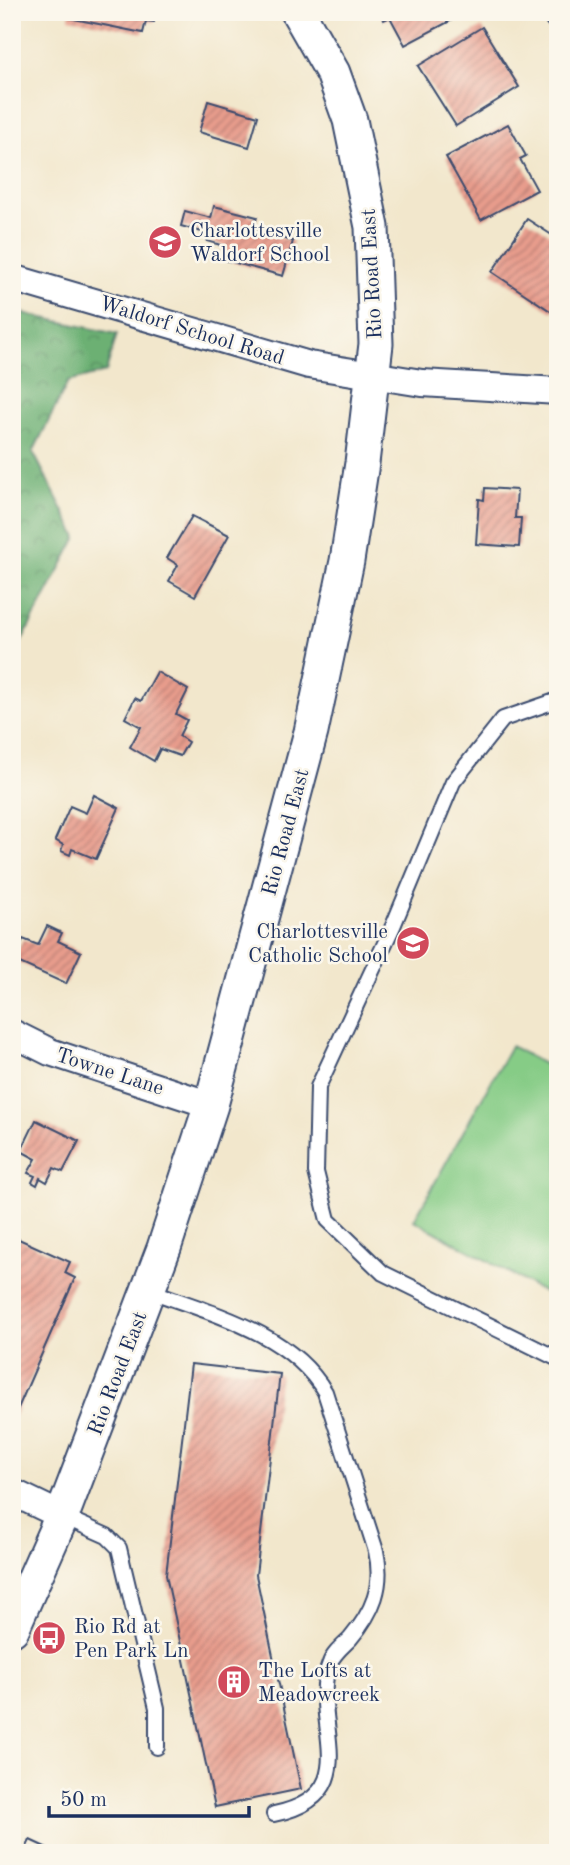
<svg xmlns="http://www.w3.org/2000/svg" width="570" height="1865" font-family="'Old Standard TT',serif">
<defs>
<pattern id="forest-crowns" width="20" height="18" patternUnits="userSpaceOnUse" patternTransform="scale(1.75)"><rect width="20" height="18" fill="#6cb073"/><path d="M2 6a3 3 0 1 1 6 0M12 15a3 3 0 1 1 6 0" fill="none" stroke="#589062"/></pattern>
<pattern id="building-hatch" width="6" height="6" patternUnits="userSpaceOnUse" patternTransform="scale(1.75)"><rect width="6" height="6" fill="#e89c8c"/><path d="M-1 1l2-2M0 6l6-6M5 7l2-2" fill="none" stroke="#bb8076"/></pattern>
</defs>
<rect width="100%" height="100%" fill="#fbf7ec"/>
<filter id="ink" filterUnits="userSpaceOnUse"><feTurbulence type="fractalNoise" baseFrequency=".0143" numOctaves="2"/><feDisplacementMap in="SourceGraphic" scale="14" xChannelSelector="R" yChannelSelector="G"/><feConvolveMatrix kernelMatrix="1 2 1 2 8 2 1 2 1" color-interpolation-filters="sRGB"/></filter>
<filter id="wash" filterUnits="userSpaceOnUse"><feTurbulence type="fractalNoise" baseFrequency=".00686" numOctaves="4" result="noise"/><feDisplacementMap in="SourceGraphic" scale="28" xChannelSelector="R" yChannelSelector="G"/><feGaussianBlur stdDeviation="1.57" result="paint"/><feColorMatrix in="noise" values="0 0 0 0 0 0 0 0 0 0 0 0 0 0 0 0 0 1.4 0 .05"/><feComposite in="paint" operator="in"/></filter>
<g filter="url(#wash)">
<rect width="100%" height="100%" fill="#f2e7cc"/>
<path fill="#86cc86" stroke="#507e72" stroke-width="2" d="M511 1046 558 1072V1300L414 1220Z"/>
<path fill="url(#forest-crowns)" stroke="#447068" stroke-width="2" d="M12 311 117 334 106 372 68 382 33 452 77 537 12 659Z"/>
<g id="blocks">
<path fill="url(#building-hatch)" d="M70 12H156L154 22 146 21 143 33 69 18Z
M380 12H467L405 45 390 17 384 20Z
M482 27 519 87 456 126 418 66Z
M208 101 258 116 249 147 199 132Z
M508 124 526 156 520 159 537 190 481 220 446 157Z
M214 206 257 217 253 231 293 241 283 276 221 259 224 246 207 241 209 234 181 226 185 211 211 218Z
M527 219 558 239V303L552 312 492 272Z
M485 488 517 490 515 518H521L519 547 476 544 479 499 484 500Z
M192 516 229 535 195 596 169 581 178 565 167 558Z
M157 672 188 690 176 714 187 720 179 736 188 742 180 756 160 749 154 761 130 747 141 727 125 718 135 698 141 701Z
M94 795 119 808 96 859 72 849 70 855 61 851 63 845 55 840 70 806 86 813Z
M47 926 62 933 58 941 81 952 66 984 13 960 23 939 38 945Z
M36 1120 79 1141 63 1172 54 1168 47 1182 40 1178 37 1185 32 1182 35 1176 28 1173 36 1159 21 1151Z
M12 1236 70 1262 65 1273 75 1278 12 1422Z
M191 1364 280 1374 256 1575 301 1789 215 1807 166 1575Z
M30 1840 58 1853H24Z"/>
</g>
</g>
<g filter="url(#ink)">
<use href="#blocks" fill-opacity="0" stroke="#3b4b6e" stroke-width="2"/>
<g fill="none" stroke-linecap="round" stroke-linejoin="round">
<g stroke="#3b4b6e" stroke-width="18">
<path id="service" d="M558 700 503 719 453 782 393 926 318 1087 316 1172 328 1220 383 1273 558 1359
M148 1290C210 1313 290 1332 325 1392L376 1551C384 1586 373 1612 350 1639 343 1646 333 1654 330 1663 307 1718 371 1794 274 1814
M62 1516 107 1536 119 1548 157 1708V1747"/>
</g>
<g stroke="#3b4b6e" stroke-width="30">
<path id="minor" d="M555 12 558 16
M12 278 309 365 422 383 558 391
M12 1033 50 1052 211 1105
M12 1492 62 1516"/>
</g>
<g stroke="#3b4b6e" stroke-width="37">
<path id="tertiary" d="M12 1629 62 1516 164 1248 211 1105 311 732 347 561 362 463 376 344 372 227 350 120 333 73 298 12"/>
</g>
<use href="#service" stroke="#fff" stroke-width="14"/>
<use href="#minor" stroke="#fff" stroke-width="26"/>
<use href="#tertiary" stroke="#fff" stroke-width="33"/>
</g>
</g>
<defs>
<g id="school-disc" transform="scale(1.75)"><circle r="9.5" fill="#d1495b" stroke="#fbf7ec"/><path d="M0-5L7-2L0 1L-7-2ZM-4 1L0 2.5L4 1V4Q0 6-4 4Z" fill="#fff"/></g>
<g id="bus-disc" transform="scale(1.75)"><circle r="9.5" fill="#d1495b" stroke="#fbf7ec"/><path d="M-5-6H5V4H4V6H2V4H-2V6H-4V4H-5ZM-3.5-4V0h7V-4ZM-3.5 1.2v1.5H-2V1.2ZM2 1.2v1.5H3.5V1.2Z" fill="#fff"/></g>
<g id="building-disc" transform="scale(1.75)"><circle r="9.5" fill="#d1495b" stroke="#fbf7ec"/><path d="M-4-6H4V6H1V3H-1V6H-4ZM-2.5-4.3h1.7v1.8h-1.7ZM.8-4.3h1.7v1.8H.8ZM-2.5-1h1.7V.8h-1.7ZM.8-1h1.7V.8H.8Z" fill="#fff"/></g>
</defs>
<g fill-rule="evenodd">
<use href="#school-disc" x="165" y="242"/>
<use href="#school-disc" x="413" y="943"/>
<use href="#bus-disc" x="49" y="1638"/>
<use href="#building-disc" x="234" y="1682"/>
</g>
<g text-anchor="middle" stroke-width="5" stroke-linejoin="round" paint-order="stroke">
<g font-size="21" fill="#1b2f5e" stroke="#fbf7ec" text-anchor="start">
<text x="190" y="237">Charlottesville<tspan x="190" dy="24">Waldorf School</tspan></text>
<text x="388" y="938" text-anchor="end">Charlottesville<tspan x="388" dy="24">Catholic School</tspan></text>
<text x="74" y="1633">Rio Rd at<tspan x="74" dy="24">Pen Park Ln</tspan></text>
<text x="258" y="1677">The Lofts at<tspan x="258" dy="24">Meadowcreek</tspan></text>
</g>
<g font-size="21" fill="#1b2f5e" stroke="#fbf7ec">
<text transform="translate(371 274) rotate(-93)" y="7">Rio Road East</text>
<text transform="translate(192 330) rotate(17)" y="7">Waldorf School Road</text>
<text transform="translate(285 832) rotate(-75)" y="7">Rio Road East</text>
<text transform="translate(110 1071) rotate(18)" y="7">Towne Lane</text>
<text transform="translate(117 1373) rotate(-69)" y="7">Rio Road East</text>
</g>
</g>
<rect width="570" height="1865" fill="none" stroke="#fbf7ec" stroke-width="42"/>
<path d="M49 1806v10h200v-10" fill="none" stroke="#1b2f5e" stroke-width="3.5"/>
<text x="60" y="1806" font-size="21" fill="#1b2f5e" stroke="#fbf7ec" stroke-width="5" paint-order="stroke">50 m</text>
</svg>
